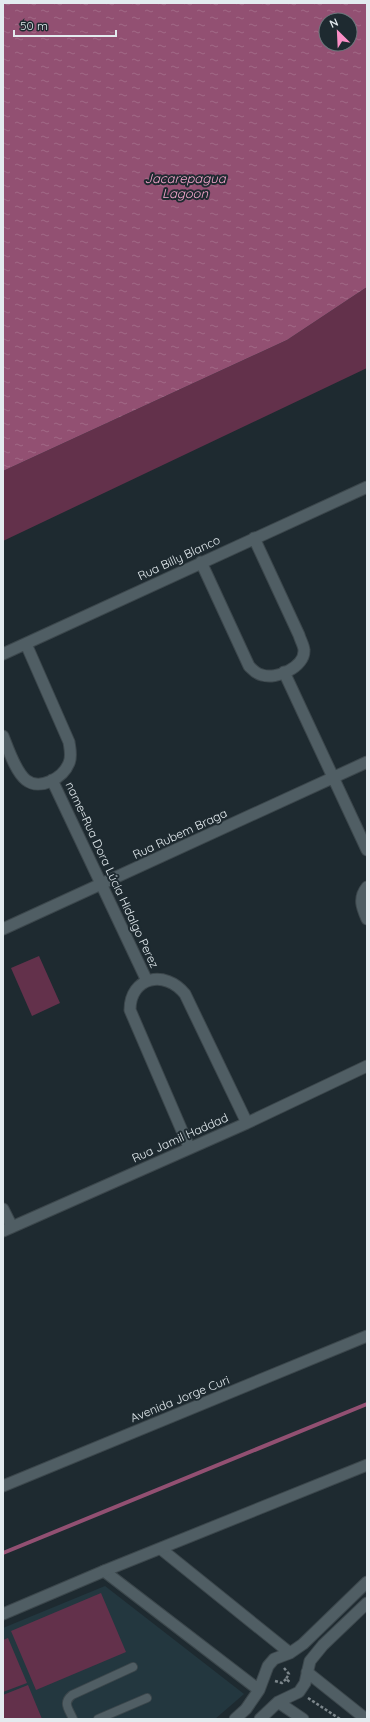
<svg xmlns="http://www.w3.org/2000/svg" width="370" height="1722" font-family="Quicksand,sans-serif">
<defs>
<pattern id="water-ripples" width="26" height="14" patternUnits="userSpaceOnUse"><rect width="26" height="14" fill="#925072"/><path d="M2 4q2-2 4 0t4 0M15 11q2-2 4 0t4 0" fill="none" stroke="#a16986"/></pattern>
</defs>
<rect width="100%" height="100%" fill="#1e2a30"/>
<path fill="#23373f" d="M105 1586 244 1694 215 1719H3V1628Z"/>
<path fill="#63314b" d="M367 287V368L3 541V471L287 340Z
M39 956 60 1003 32 1016 11 968Z
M101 1593 126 1652 36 1690 11 1631Z
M8 1638 27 1683 3 1692V1640Z
M28 1685 42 1719H3V1695Z"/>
<path fill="url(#water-ripples)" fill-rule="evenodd" d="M3 3H367V287L287 340 3 471ZM326 20H350V44H326Z"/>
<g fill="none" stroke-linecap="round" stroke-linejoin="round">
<path stroke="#925072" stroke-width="4" d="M3 1553 367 1404"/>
<g stroke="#3c474c" stroke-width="10">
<path id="service" d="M73 1719C69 1709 62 1703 72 1695L133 1667
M98 1719 147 1698"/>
</g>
<g stroke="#3c474c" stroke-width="13">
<path id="minor" d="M201 562 249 666C253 670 256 674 262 675 276 680 305 667 304 650 304 646 300 639 299 635L254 538
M3 654 367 487
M284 672 367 850
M3 736C8 748 15 771 26 780 40 791 63 778 69 763 72 756 70 749 69 742L26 644
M52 780 147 981
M367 887C358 898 362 908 367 919
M3 929 367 762
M189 1147 130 1010C130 977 165 969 185 994L247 1123
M3 1209 12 1227
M3 1231 247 1123 367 1066
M161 1549 290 1653
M104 1571 259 1690
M307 1672 366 1719
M278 1702 303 1719
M235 1719 246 1709 259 1690 268 1666 274 1659 290 1653 303 1644 367 1582
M260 1719 278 1702 299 1692 305 1683 310 1661 323 1645 367 1603"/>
</g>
<g stroke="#3c474c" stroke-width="13">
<path id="tertiary" d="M3 1486 367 1336
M3 1614 104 1571 367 1465"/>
</g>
<path stroke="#7c868b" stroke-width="2.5" stroke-dasharray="3 2" stroke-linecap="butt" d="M284 1668 289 1674 286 1679 291 1683
M275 1681 282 1683 286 1679
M308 1698 340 1719"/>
<use href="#service" stroke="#505e64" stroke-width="8"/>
<use href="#minor" stroke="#505e64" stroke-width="11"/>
<use href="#tertiary" stroke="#505e64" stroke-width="11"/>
</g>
<g text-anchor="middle" stroke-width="4" stroke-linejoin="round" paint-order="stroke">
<g font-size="12" fill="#e3ebef" stroke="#1e2a30">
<text transform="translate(179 558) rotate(-25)" y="4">Rua Billy Blanco</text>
<text transform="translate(180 834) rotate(-25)" y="4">Rua Rubem Braga</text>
<text transform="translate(112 875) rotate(65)" y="4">name=Rua Dora Lúcia Hidalgo Perez</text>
<text transform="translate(180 1138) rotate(-24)" y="4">Rua Jamil Haddad</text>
<text transform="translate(180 1399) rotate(-22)" y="4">Avenida Jorge Curi</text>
</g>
<g font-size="13" font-style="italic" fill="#f5a7cd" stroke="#1e2a30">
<text x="185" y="183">Jacarepagua<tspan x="185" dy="15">Lagoon</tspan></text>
</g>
</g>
<rect width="370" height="1722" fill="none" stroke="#e3ebef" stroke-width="8"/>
<g transform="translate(338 32) rotate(336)"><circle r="19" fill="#1e2a30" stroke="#6d777c"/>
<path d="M0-3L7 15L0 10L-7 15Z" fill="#fa8fc6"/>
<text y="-6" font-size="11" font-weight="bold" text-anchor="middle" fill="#e3ebef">N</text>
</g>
<path d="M14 30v6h102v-6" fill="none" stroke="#e3ebef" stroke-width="2"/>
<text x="20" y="30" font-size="12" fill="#e3ebef" stroke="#1e2a30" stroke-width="3" paint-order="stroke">50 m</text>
</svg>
